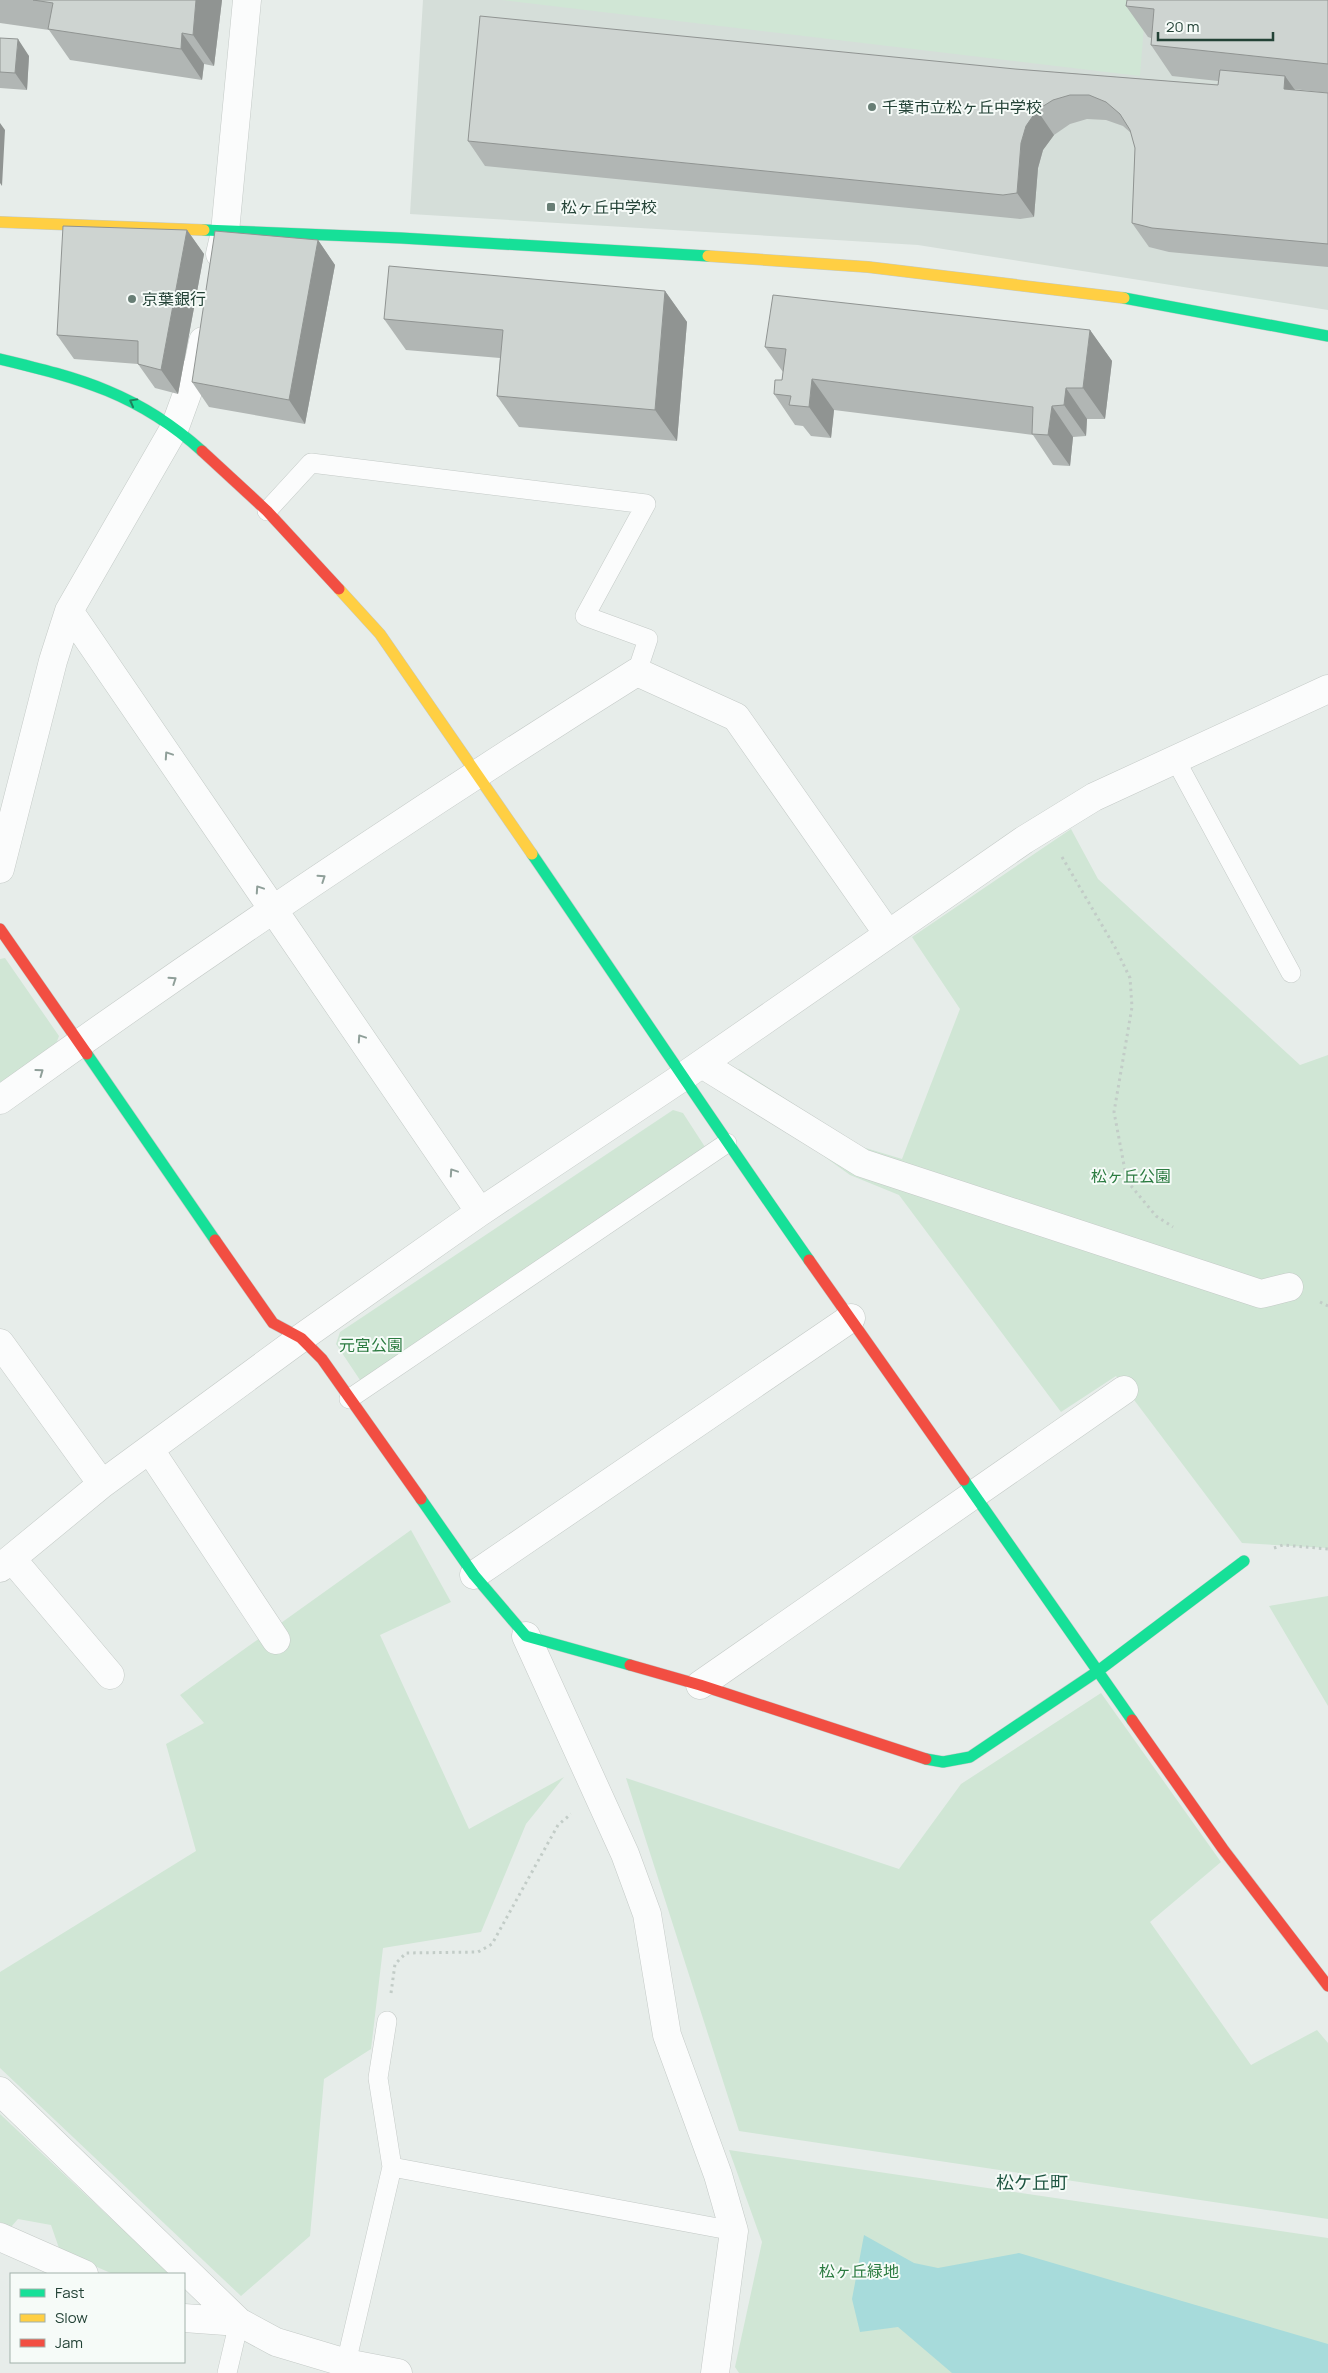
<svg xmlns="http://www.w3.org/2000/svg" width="1328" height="2373" font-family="Manrope,'Noto Sans JP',sans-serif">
<rect width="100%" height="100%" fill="#e7edea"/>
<path fill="#d5ded9" d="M423 0H1328V310L918 245 410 214Z"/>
<path fill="#d0e6d5" d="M502 0H1146L1140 76Z
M1071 829 1098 879 1300 1065 1328 1055V1548L1242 1543 1116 1376 1061 1412 899 1195 850 1175 729 1088 739 1069 859 1146 902 1159 960 1009 912 937Z
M5 958 59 1036 53 1052 0 1088V959Z
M673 1110 683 1113 705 1147 700 1154 371 1378 360 1380 336 1344 340 1332Z
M411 1530 451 1602 380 1635 469 1829 564 1777 526 1824 481 1932 383 1948 371 2049 324 2079 310 2236 241 2296 0 2068V1972L196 1851 166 1744 204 1723 180 1695Z
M1328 1596V1706L1269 1606Z
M1101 1693 1221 1862 1150 1922 1251 2065 1317 2030 1328 2043V2219L739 2131 626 1778 899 1869 961 1784Z
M0 2114 170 2274H113L60 2251 51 2225 18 2219 11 2227 0 2222Z
M729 2150 1328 2238V2373H739L735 2367 762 2242Z"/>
<path fill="#a7dbdb" d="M864 2235 914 2263 938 2268 1019 2253 1328 2344V2373H952L898 2327 860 2332 852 2299Z"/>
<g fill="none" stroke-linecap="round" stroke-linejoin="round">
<g stroke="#c4cac7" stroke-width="20">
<path id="lane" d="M267 511 311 463 646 504 585 616 648 639 637 672
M1175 759 1291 973
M349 1399 727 1143
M392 2167 734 2231
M346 2363 392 2167 378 2078 387 2021
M227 2373 239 2322"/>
</g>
<g stroke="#c4cac7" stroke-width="29">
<path id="street" d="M220 254 225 232 247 0
M69 611 480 1212
M0 869 53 661 69 611 175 427 199 361 203 341
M702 1064 862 1163 1261 1294 1289 1287
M0 1100C208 951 420 808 637 672L736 717 888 934
M0 1343 102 1484
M150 1450 276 1640
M12 1559 110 1675
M0 1568 102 1484 301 1338 480 1212 684 1076 1024 840 1094 797 1328 689
M474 1575 851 1318
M526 1636 625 1854 647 1914 667 2035 718 2175 734 2231 715 2373
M700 1685 1124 1390
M0 2091 239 2322 276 2342 346 2363 398 2373
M0 2237 84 2274
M184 2318 239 2322"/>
</g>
<g stroke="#c3cac7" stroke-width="12">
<path id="fast" d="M204 230 401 238 708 256
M1124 298 1328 336
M0 359C80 378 139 394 202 451
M532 854C625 990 715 1126 809 1260
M87 1054 215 1240
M964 1480 1132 1720
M421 1499 474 1575 526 1636 630 1665
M926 1759 943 1762 970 1757 1098 1671 1244 1561"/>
</g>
<g stroke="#c3cac7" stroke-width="12">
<path id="slow" d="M0 222 204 230
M708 256 868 267 1124 298
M339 589 380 634 532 854"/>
</g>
<g stroke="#c3cac7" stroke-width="12">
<path id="jam" d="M202 451 267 511 339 589
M0 929 87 1054
M215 1240 273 1323 301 1338 322 1359 421 1499
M809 1260 964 1480
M630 1665 700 1685 926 1759
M1132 1720 1223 1849 1328 1986"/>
</g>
<path stroke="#c2ccc7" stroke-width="3" stroke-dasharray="2.5 4" stroke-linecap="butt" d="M1062 857 1116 949 1130 978 1132 1007 1114 1112 1127 1181 1156 1216 1173 1227
M1320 1302 1328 1306
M1274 1548 1283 1545 1328 1549
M391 1993 395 1964 406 1953 478 1952 492 1944 558 1825 571 1814"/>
<use href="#lane" stroke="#fbfcfc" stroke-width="19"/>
<use href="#street" stroke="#fbfcfc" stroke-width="28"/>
<use href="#fast" stroke="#16e098" stroke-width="11"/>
<use href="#slow" stroke="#ffcf43" stroke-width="11"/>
<use href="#jam" stroke="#f24e42" stroke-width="11"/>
</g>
<path fill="#b1b6b4" d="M0 0H222L214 66 204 64 202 80 70 60 49 30 0 23Z
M1328 0V93L1294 89 1295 90 1328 93V267L1169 252 1149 247 1132 223 1135 148 1131 133 1123 126 1106 120 1087 119 1070 124 1054 135 1043 150 1038 168 1034 217 1020 219 485 166 468 141 1015 69 1218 85V81L1172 76 1151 45V38L1148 37 1126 6Z
M0 38 29 56 27 90 0 88Z
M187 230 204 254 178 394 155 388 138 364 74 359 57 335Z
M318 240 335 265 305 424 209 407 192 382Z
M665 291 687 322 677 441 519 427 497 396 500 358 406 350 384 319Z
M1090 330 1112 361 1105 419H1087L1086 436 1073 437 1070 466 1053 465 1033 435 834 410 831 438 811 436 803 426 795 425 774 394 782 380 783 372 765 347Z"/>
<path fill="#909492" d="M196 0H222L214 66 193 35Z
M182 33 204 64 202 80 181 49Z
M18 39 29 56 27 90 15 73Z
M1285 76 1302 100 1284 89Z
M1037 110 1054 135 1043 150 1038 168 1034 217 1017 193 1021 143 1026 126Z
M0 123 5 130 2 186 0 183Z
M187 230 204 254 178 394 161 370Z
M318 240 335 265 305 424 289 400Z
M665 291 687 322 677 441 655 410Z
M1090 330 1112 361 1105 419 1083 388Z
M812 379 834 410 831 438 809 407Z
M1066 388 1087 419 1086 436 1064 405Z
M1052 406 1073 437 1070 466 1048 435Z"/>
<path fill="#ced4d1" stroke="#909492" d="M33 0H196L193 35 182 33 181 49 48 29 53 3Z
M1127 0H1328V64L1151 45 1154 9 1126 6Z
M480 16 1015 69 1218 85 1220 70 1285 76 1284 89 1328 93V244L1152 228 1132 223 1135 148 1130 130 1120 114 1106 102 1089 95H1070L1053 100 1037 110 1026 126 1021 143 1017 193 1003 195 468 141Z
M0 38 18 39 15 73 0 72Z
M63 226 187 230 161 370 138 364V341L57 335Z
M215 231 318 240 289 400 192 382Z
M389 266 665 291 655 410 497 396 503 330 384 319Z
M773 295 1090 330 1083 388H1066L1064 405 1052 406 1048 435 1032 434 1033 407 812 379 809 407 789 405 791 396 774 394 775 380H782L786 349 765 347Z"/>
<defs><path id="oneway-chevron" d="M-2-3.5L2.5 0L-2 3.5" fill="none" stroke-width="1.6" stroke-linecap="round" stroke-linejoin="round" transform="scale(1.25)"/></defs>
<use stroke="#1e815d" href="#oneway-chevron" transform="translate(133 402) rotate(-151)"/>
<g stroke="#8f9f99">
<use href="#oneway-chevron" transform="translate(168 755) rotate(-124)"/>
<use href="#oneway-chevron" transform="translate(322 878) rotate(-34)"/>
<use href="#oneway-chevron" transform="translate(259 889) rotate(-124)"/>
<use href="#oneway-chevron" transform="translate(173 980) rotate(-34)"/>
<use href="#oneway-chevron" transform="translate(361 1038) rotate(-124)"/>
<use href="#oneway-chevron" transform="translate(40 1072) rotate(-36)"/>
<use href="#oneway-chevron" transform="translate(453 1172) rotate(-124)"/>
</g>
<g fill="#687e75" stroke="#f6fbf8" stroke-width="2">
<circle cx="872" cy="107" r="5"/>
<rect x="546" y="202" width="10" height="10" rx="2.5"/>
<circle cx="132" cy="299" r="5"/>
</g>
<g text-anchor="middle" stroke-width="4" stroke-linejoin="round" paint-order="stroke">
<g font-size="16" fill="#234236" stroke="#f6fbf8" text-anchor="start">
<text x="882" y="113">千葉市立松ヶ丘中学校</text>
<text x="561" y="213">松ヶ丘中学校</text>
<text x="142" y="305">京葉銀行</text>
</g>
<g font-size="16" fill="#2b7b40" stroke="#f6fbf8">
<text x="1131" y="1182">松ヶ丘公園</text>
<text x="371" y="1351">元宮公園</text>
<text x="859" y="2277">松ヶ丘緑地</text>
</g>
<g font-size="18" fill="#1e5541" stroke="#f6fbf8">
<text x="1032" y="2189">松ケ丘町</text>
</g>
</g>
<rect x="10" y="2273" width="175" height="90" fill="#f6fbf8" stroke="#a2b1aa"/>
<rect x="20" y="2289" width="25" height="8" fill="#16e098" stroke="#a2b1aa"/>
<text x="55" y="2298" font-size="15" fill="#234236">Fast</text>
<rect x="20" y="2314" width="25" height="8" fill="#ffcf43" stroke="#a2b1aa"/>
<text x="55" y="2323" font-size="15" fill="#234236">Slow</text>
<rect x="20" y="2339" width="25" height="8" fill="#f24e42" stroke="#a2b1aa"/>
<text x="55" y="2348" font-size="15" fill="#234236">Jam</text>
<path d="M1158 32v8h115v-8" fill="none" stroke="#234236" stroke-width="2.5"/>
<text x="1166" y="32" font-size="15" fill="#234236" stroke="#f6fbf8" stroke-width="4" paint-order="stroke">20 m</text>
</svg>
